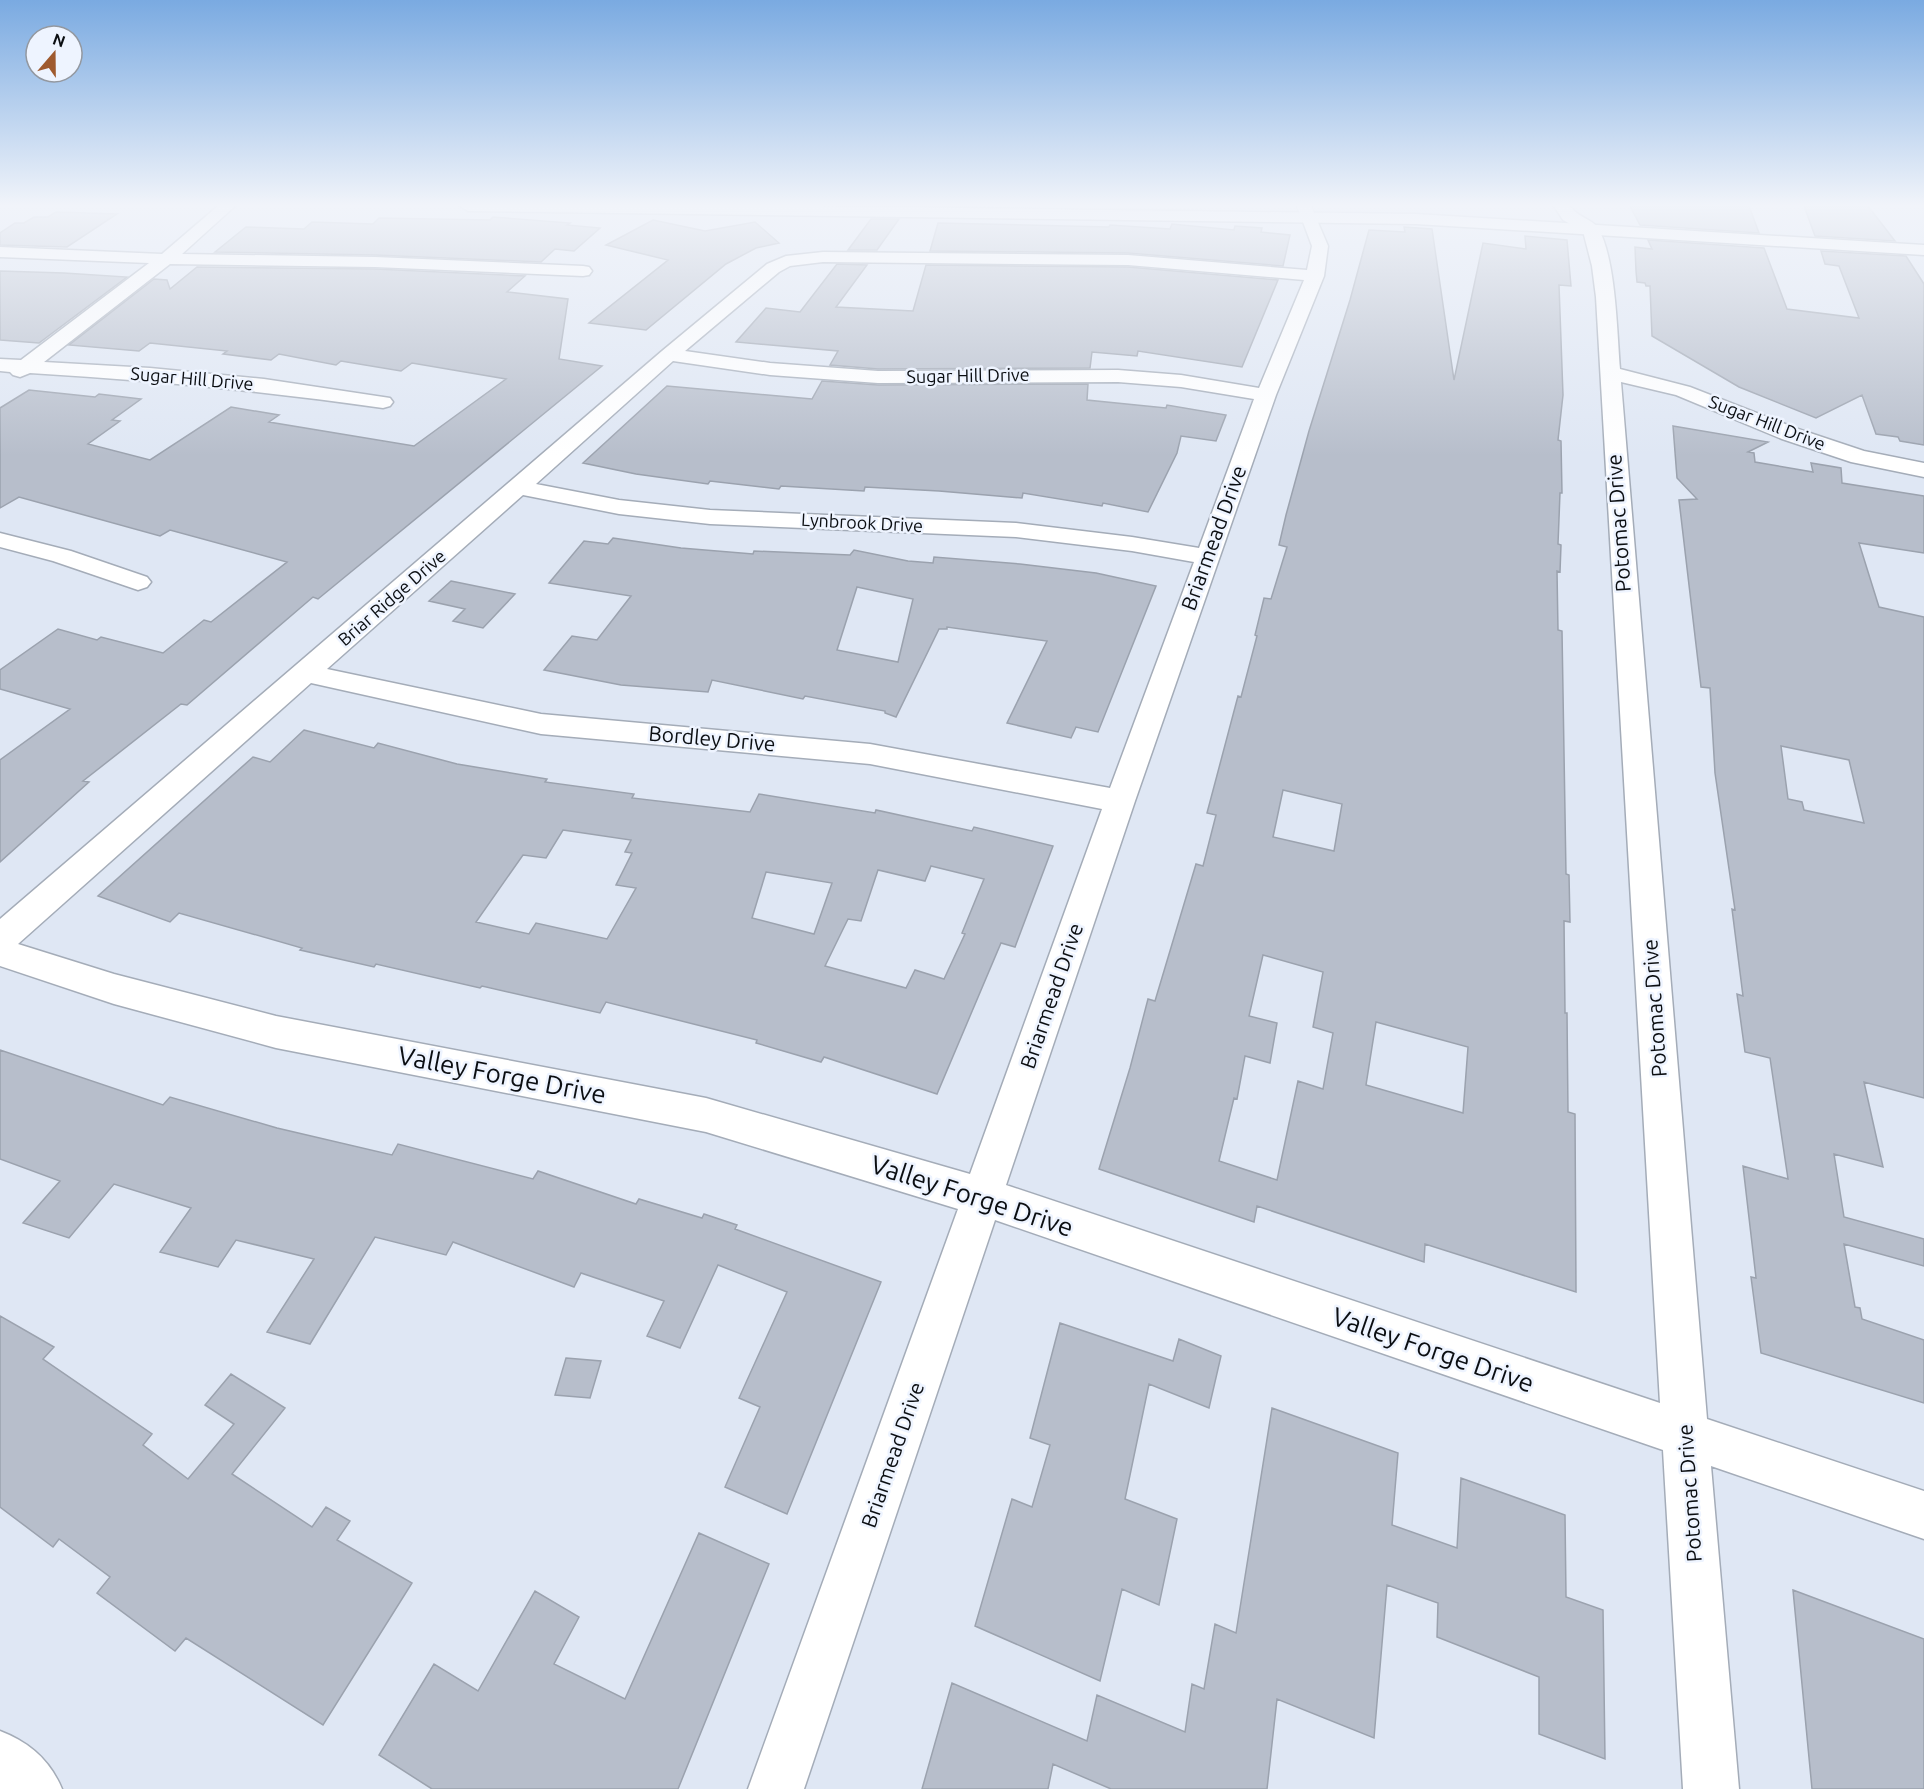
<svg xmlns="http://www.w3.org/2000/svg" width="1924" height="1789" font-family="Ubuntu,sans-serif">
<rect width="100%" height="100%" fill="#dfe7f4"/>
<path fill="#b7becb" stroke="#9ba2ae" stroke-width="1.5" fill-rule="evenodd" d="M1630 206H1749L1759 233 1640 225Z
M1804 206H1868L1895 241 1815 236Z
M56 212 117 214 67 247 0 245V233L15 223H24L34 217H48Z
M493 217 570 223 567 225 600 228 574 251 555 249 541 262 375 255 215 252 246 227 304 229 312 222 373 224 379 218 490 220Z
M871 219H899L877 250H848Z
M653 220 705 231 755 222 779 243 756 248 726 264 646 330 589 323 668 260 606 245Z
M938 223 1109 227 1110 225 1170 229 1172 224 1234 230 1235 226 1262 228 1261 232 1290 235 1283 266 1128 253 930 251Z
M1404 227 1432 229 1454 380 1483 243 1526 249 1525 236 1567 240 1571 286 1559 285 1563 395 1558 440 1561 441 1562 493H1560L1558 544 1561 545 1560 572 1557 571 1558 630 1562 631 1566 874 1569 875 1570 922 1564 921 1565 1013H1567L1568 1112 1575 1114 1576 1292 1425 1244 1424 1262 1257 1206 1254 1222 1099 1169 1130 1068 1148 999 1155 1001 1196 864 1203 866 1216 815 1207 813 1238 696 1241 697 1257 636 1255 635 1264 598 1271 599 1287 547 1279 545 1286 515 1309 431 1350 300 1369 230 1405 232ZM1283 790 1342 804 1334 851 1273 837ZM1263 955 1323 972 1313 1027 1333 1033 1323 1089 1298 1081 1277 1180 1219 1161 1234 1098 1237 1099 1245 1056 1270 1063 1277 1023 1249 1016ZM1376 1022 1468 1047 1463 1113 1366 1085Z
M1648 240 1764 248 1787 309 1859 318 1839 266 1825 264 1821 251 1906 256 1924 284V445L1900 441 1898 437 1876 434 1862 395 1816 418 1739 387 1652 336 1650 286H1646L1645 283 1637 282 1636 271 1635 247 1652 249Z
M837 264 867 265 836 307 913 311 926 265 1128 267 1278 280 1242 367 1138 351 1137 356 1092 352 1090 368 878 369 830 365 838 351 736 342 766 308 800 312Z
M197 267 375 269 525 276 507 292 568 299 559 359 602 366 318 599 313 597 187 705 181 704 83 781 89 782 0 862V760L70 709 0 689V670L58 629 97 640 101 637 163 653 204 620 211 622 287 562 170 530 160 536 19 497 0 508V408L29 390 95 397 99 394 141 399 112 420 120 421 88 444 150 460 231 407 279 415 269 422 414 446 506 379 412 363 401 371 341 361 336 365 279 354 271 360 223 354 227 351 150 343 139 351 69 345 154 279 167 280 170 289Z
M0 271 64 273 127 277 39 343 0 340Z
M822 381 878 385 1088 384 1087 400 1166 408 1167 405 1226 415 1216 441 1181 436 1177 453 1148 512 1103 503 1102 506 1023 493 1022 498 939 491 865 487 864 491 781 486 779 489 710 481 708 484 636 474 583 463 667 386 812 399Z
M1673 426 1768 442 1748 452 1754 453 1755 462 1813 472 1811 463 1841 468 1842 483 1924 496V553L1859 543 1879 607 1924 617V1098L1864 1082 1883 1167 1834 1154 1844 1217 1924 1239V1266L1844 1244 1855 1307 1860 1308 1862 1319 1924 1340V1403L1761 1353 1751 1277 1756 1278 1743 1166 1788 1179 1770 1058 1745 1052 1737 994 1743 996 1732 909 1735 910 1715 773 1710 688 1701 687 1679 500 1697 499 1677 478ZM1781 746 1849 760 1864 823 1804 810 1802 802 1788 799Z
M613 538 681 548 753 554 754 551 850 555 854 550 908 561 933 563 934 557 1020 564 1096 573 1156 586 1098 732 1076 727 1071 738 1007 723 1047 641 947 627V629H939L896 717 885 713V711L805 696 803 699 712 680 708 692 621 685 544 670 572 636 597 640 631 596 549 583 584 541 608 544ZM857 587 913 599 898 662 837 650Z
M451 581 515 594 483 628 453 621 465 609 429 601Z
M304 730 374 748 378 743 457 764 547 779 545 782 634 794 632 798 750 812 759 794 875 813 876 810 972 831 974 827 1053 846 1015 947 1001 943 937 1094 824 1057 821 1062 756 1043 757 1040 606 1002 600 1013 482 986 480 988 376 964 374 967 300 950 302 948 179 913 170 922 98 896 253 757 270 762ZM563 830 631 840 625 852 632 853 616 885 636 888 607 939 536 923 529 934 476 922 523 855 546 858ZM931 866 984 879 962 933 965 934 944 979 915 970 906 988 825 966 848 919 861 921 878 870 925 881ZM766 872 832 883 814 934 752 918Z
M0 1050 163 1105 170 1097 277 1128 392 1155 398 1144 533 1179 538 1171 636 1204 639 1199 702 1218 704 1214 737 1225 735 1229 881 1282 787 1514 725 1487 760 1407 739 1398 787 1292 718 1265 680 1348 647 1336 664 1301 581 1273 574 1287 453 1242 446 1255 375 1237 310 1344 267 1332 314 1259 236 1240 218 1267 160 1252 191 1208 114 1184 69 1238 23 1223 60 1181 0 1159Z
M0 1316 54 1347 43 1359 152 1434 143 1445 188 1479 234 1424 205 1405 231 1374 285 1408 232 1474 312 1527 326 1507 350 1521 337 1540 412 1583 323 1725 186 1638 175 1651 97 1593 110 1577 59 1539 53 1547 0 1507Z
M1060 1323 1173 1361 1179 1339 1221 1356 1209 1408 1149 1384 1125 1499 1177 1519 1159 1605 1122 1589 1100 1681 975 1626 1012 1499 1032 1507 1050 1445 1030 1438Z
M566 1358 601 1361 590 1398 555 1395Z
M1272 1408 1398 1453 1392 1525 1457 1548 1461 1478 1565 1515 1566 1597 1603 1610 1605 1759 1539 1734V1677L1437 1637 1438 1603 1387 1585 1374 1738 1277 1699 1267 1789H1111L1053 1764 1048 1789H922L952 1683 1087 1741 1097 1695 1185 1732 1192 1684 1204 1689 1215 1624 1236 1633Z
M699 1533 769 1564 678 1789H432L379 1755 434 1664 478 1691 535 1591 579 1617 554 1664 625 1699Z
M1793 1590 1924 1639V1789H1812Z"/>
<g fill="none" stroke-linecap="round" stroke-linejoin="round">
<g stroke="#a4acb8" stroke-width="3">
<path id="minor" d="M218 206H235L182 254 375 257 583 266 589 267 592 271 589 275 583 276 375 267 170 264 44 362 150 368 264 379 390 398 393 402 390 406 383 408C265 391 149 380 30 373L20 377 13 375 10 372 0 371V359L21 360 149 263 0 257V247L162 254Z
M1297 206H1311L1328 246 1324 276 1276 395 1135 801 1006 1185 1660 1403 1596 297 1592 266 1583 231 1563 220 1554 206H1570C1577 217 1592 219 1598 228 1616 259 1617 333 1620 369L1690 387 1798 429 1864 451 1924 463V477L1851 462 1782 439 1676 395 1621 382 1707 1419 1924 1491V1539L1711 1466 1739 1789H1683L1663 1450 995 1220 804 1789H748L958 1209 706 1132 276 1048 114 1004 0 966V919L662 351 767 264 786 256 823 252 1128 255 1307 270 1312 246ZM823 262 1128 265 1304 280 1259 388 1181 375 1118 370 878 371 770 363 685 351 779 272 790 266ZM673 361 770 375 878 383 1118 382 1181 387 1254 399 1199 548 1132 537 1016 523 710 510 619 500 536 484ZM523 495 619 514 710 524 1016 537 1132 551 1194 562 1110 788 870 744 541 714 327 669ZM311 683 541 734 870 764 1102 809 970 1174 706 1098 276 1016 114 974 18 944Z
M0 533 71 551 147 577 151 582 147 587 138 590 53 561 0 547Z
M0 1731C29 1742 50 1760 62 1789H0Z"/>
</g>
<g stroke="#a4acb8" stroke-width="3">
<path id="major" d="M460 206H796L1416 214 1924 245V255L1416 224 468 211Z"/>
</g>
<use href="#minor" fill="#fff" fill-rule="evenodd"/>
<use href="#major" fill="#fff" fill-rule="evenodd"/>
</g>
<linearGradient id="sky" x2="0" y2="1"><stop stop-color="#7aaae1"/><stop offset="0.45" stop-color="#f1f4fa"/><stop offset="1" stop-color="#f1f4fa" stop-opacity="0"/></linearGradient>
<rect width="1924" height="456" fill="url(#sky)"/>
<g text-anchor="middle" stroke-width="5" stroke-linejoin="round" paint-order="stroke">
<g font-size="18" fill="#0b0e12" stroke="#eef4ff">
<text transform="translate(968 376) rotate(-1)" y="6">Sugar Hill Drive</text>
<text transform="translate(192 379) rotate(5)" y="6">Sugar Hill Drive</text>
<text transform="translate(1767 423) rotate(21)" y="6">Sugar Hill Drive</text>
<text transform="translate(862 523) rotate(3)" y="6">Lynbrook Drive</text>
<text transform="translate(392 598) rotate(-41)" y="6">Briar Ridge Drive</text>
</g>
<g font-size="21" fill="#0b0e12" stroke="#eef4ff">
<text transform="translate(1619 523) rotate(-94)" y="7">Potomac Drive</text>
<text transform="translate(1214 538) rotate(-70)" y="7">Briarmead Drive</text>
<text transform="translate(712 739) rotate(5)" y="7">Bordley Drive</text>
<text transform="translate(1052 996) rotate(-71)" y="7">Briarmead Drive</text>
<text transform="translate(1655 1008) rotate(-94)" y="7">Potomac Drive</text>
<text transform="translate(893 1455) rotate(-71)" y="7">Briarmead Drive</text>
<text transform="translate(1690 1493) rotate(-94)" y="7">Potomac Drive</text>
</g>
<g font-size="26" fill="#0b0e12" stroke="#eef4ff">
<text transform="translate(502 1075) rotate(11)" y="9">Valley Forge Drive</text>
<text transform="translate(972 1196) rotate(18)" y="9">Valley Forge Drive</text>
<text transform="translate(1433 1350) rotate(19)" y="9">Valley Forge Drive</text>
</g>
</g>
<g transform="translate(54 54) rotate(20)"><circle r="28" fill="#eef4ff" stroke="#9398a0" stroke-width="1.5"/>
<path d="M0-4.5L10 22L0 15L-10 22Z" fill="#9f5a2f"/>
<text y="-9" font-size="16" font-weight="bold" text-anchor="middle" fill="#0b0e12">N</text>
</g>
</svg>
